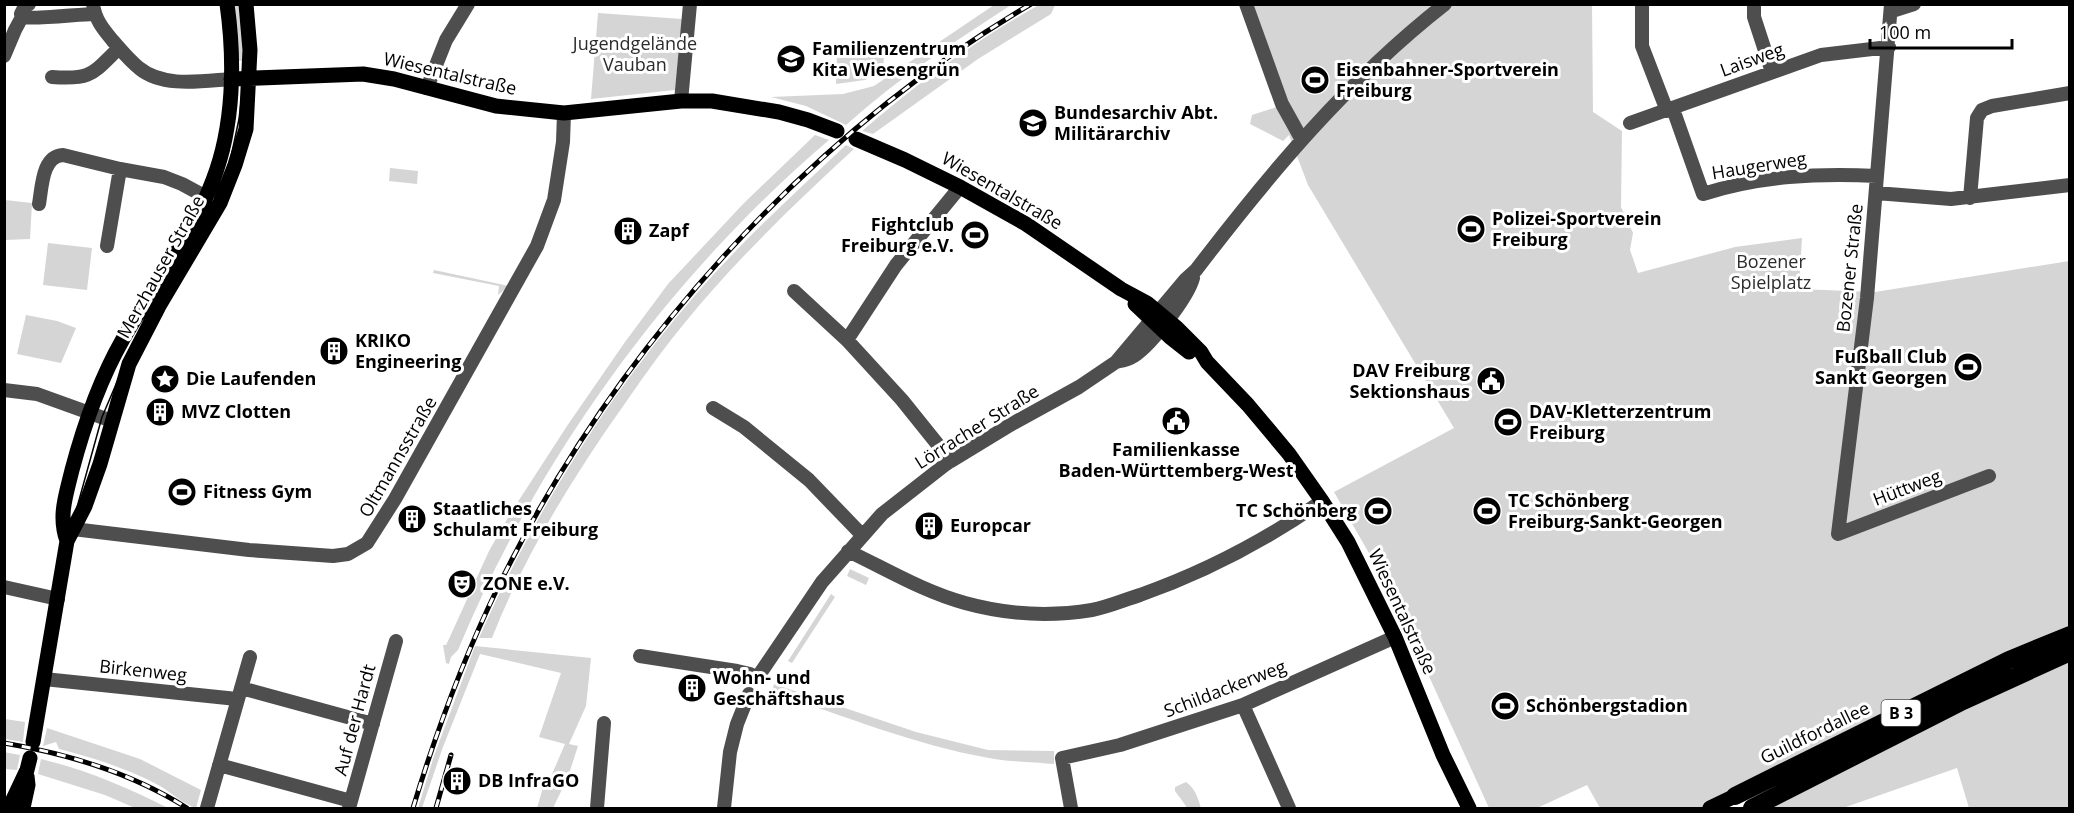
<svg xmlns="http://www.w3.org/2000/svg" width="2074" height="813" font-family="'Open Sans',sans-serif">
<rect width="100%" height="100%" fill="#fff"/>
<path fill="#d5d5d5" d="M234 5H243L247 61H238Z
M994 5H1011C954 42 897 79 846 125L806 106 771 97 843 94 874 86Z
M1039 5H1055L1051 14 978 59 873 134 862 131C916 84 976 40 1039 5Z
M1240 5H1592L1593 112 1622 131 1621 207 1633 233 1630 250 1638 273 1735 247 1802 238 1799 289 1875 292 2069 261V630L1703 808H1600L1587 785 1537 808H1489L1407 628 1405 629 1378 569 1334 492 1454 428 1308 185 1289 135 1283 141 1250 124 1252 115 1277 107Z
M598 13 682 19 675 90 591 99Z
M837 52 884 55 883 70 865 80 836 84Z
M815 135 829 140C670 275 538 457 458 650L451 657 449 664 446 663 443 645H446L448 641 489 551 510 514 567 426 625 342 668 284 744 203Z
M846 145 854 149C794 204 734 262 683 325 654 360 629 398 603 435 560 499 520 566 492 638H479C534 513 608 395 697 293 743 240 795 193 846 145Z
M390 168 418 171 417 184 389 181Z
M5 200 32 203 30 239 5 240Z
M48 243 92 248 87 290 43 285Z
M434 270 509 286 498 295 499 286 433 273Z
M26 315 57 321 76 328 61 363 17 354Z
M850 569 869 578 866 585 847 576Z
M831 594 835 597 792 663 788 661Z
M475 646 591 658 586 706 569 744 578 746 568 777 553 808H537L544 784 549 781 565 744 539 737 561 673 480 654 443 747 422 808H418L434 756Z
M2069 662V808H1969L1957 768 1843 808H1761L1974 706Z
M774 684 916 732 988 750 1054 751V764C1032 762 1010 762 989 758 914 745 844 715 772 693Z
M5 719 25 722 23 742 5 739Z
M47 728 140 759 201 790 196 808C183 804 172 793 160 786 129 769 94 758 59 749L56 742 43 746Z
M4 752 20 755 17 770 5 769Z
M41 759C86 770 127 787 168 808H135L105 795 38 774Z
M1186 782C1195 788 1198 798 1201 808H1186V806L1175 791V787Z"/>
<g fill="none" stroke-linecap="round" stroke-linejoin="round">
<path stroke="#4e4e4e" stroke-width="14" d="M93 4C95 20 104 30 113 41 121 50 130 61 139 68 163 88 202 81 231 79
M1246 4 1282 104 1302 140
M1642 4V46L1667 111
M1754 4V17L1772 72
M1891 4 1867 298 1838 534 1989 476
M1892 11 1914 4
M22 17 21 14 25 6 29 4
M4 56 15 30 22 17C30 20 81 14 94 14
M52 77C92 80 92 74 119 48
M427 88 446 40 468 4
M681 101 690 4
M1673 109 1703 194C1760 176 1817 173 1877 176
M1630 123 1821 55 1889 47
M1876 193 1951 199 2070 185
M1970 198 1977 118 1982 110 1992 106 2070 93
M39 204C42 187 42 156 63 155L120 169 164 177 182 184 206 197
M107 246 120 169
M794 291 847 340 902 400 951 461
M847 340 896 265 960 187
M1116 362C1120 361 1126 360 1130 358 1148 350 1188 297 1193 278
M4 390 37 394 112 421
M713 408 744 427 809 480 862 535
M73 529 249 550 333 556 348 554 367 543 395 499 537 246 554 200 563 142 564 113
M848 551C886 569 924 592 965 603 1005 614 1050 617 1092 610 1108 607 1124 600 1140 595 1205 572 1266 540 1322 501
M4 587 58 599
M640 656 737 671 750 674 757 678 822 582 882 514 946 464 1010 425 1079 387 1116 362 1185 280 1196 270C1270 173 1348 80 1445 4
M44 679 237 699
M241 688 373 724
M1243 705 1289 808
M219 765 351 801
M207 808 250 657
M349 808 396 641
M597 808 604 723
M724 808 730 752 737 724 749 694
M1071 808 1062 758 1120 745 1243 705 1395 637"/>
<path stroke="#000" stroke-width="15" d="M231 79 363 74 394 79 496 106 564 113 681 101H712L779 112 808 120 837 131
M856 139 905 160 960 187 1026 224 1121 289 1147 303 1177 328 1201 352 1207 362 1248 405 1289 454 1322 501 1348 542 1395 637 1443 755 1469 808
M1135 304 1170 337 1189 352
M67 541C58 516 66 495 72 470 84 425 100 379 123 339 153 286 192 237 213 180 234 126 235 61 227 4
M33 742 67 541 85 506 100 464 129 364 159 306 220 203 235 165 246 129 250 50 246 4
M9 808 27 770 30 758
M23 808 28 785 27 776
M1710 808 1735 796"/>
<path stroke="#000" stroke-width="18" d="M1735 796 2009 660 2070 635
M1752 808 1963 701 2070 652"/>
<path stroke="#000" stroke-width="1.5" d="M35 742 76 511 102 417 132 347 206 218 222 184 231 157 239 119 245 68 241 4
M13 808 28 758"/>
<g stroke="#000" stroke-width="5">
<path id="rail" d="M4 743C69 754 132 773 187 808
M413 808C436 732 464 657 499 585 614 351 805 137 1031 4
M436 808 451 755"/>
</g>
<use href="#rail" stroke="#fff" stroke-width="3" stroke-dasharray="9" stroke-linecap="butt"/>
</g>
<defs>
<g id="school-disc" transform="scale(1.5)"><circle r="9.5" fill="#000" stroke="#fff"/><path d="M0-5L7-2L0 1L-7-2ZM-4 1L0 2.5L4 1V4Q0 6-4 4Z" fill="#fff"/></g>
<g id="stadium-disc" transform="scale(1.5)"><circle r="9.5" fill="#000" stroke="#fff"/><path d="M0-5a6.5 5 0 1 0 0 10a6.5 5 0 1 0 0-10ZM-3.5-1.8h7v3.6h-7Z" fill="#fff"/></g>
<g id="university-disc" transform="scale(1.5)"><circle r="9.5" fill="#000" stroke="#fff"/><path d="M0-5L7-2L0 1L-7-2ZM-4 1L0 2.5L4 1V4Q0 6-4 4Z" fill="#fff"/></g>
<g id="building-disc" transform="scale(1.5)"><circle r="9.5" fill="#000" stroke="#fff"/><path d="M-4-6H4V6H1V3H-1V6H-4ZM-2.5-4.3h1.7v1.8h-1.7ZM.8-4.3h1.7v1.8H.8ZM-2.5-1h1.7V.8h-1.7ZM.8-1h1.7V.8H.8Z" fill="#fff"/></g>
<g id="sight-disc" transform="scale(1.5)"><circle r="9.5" fill="#000" stroke="#fff"/><path d="M0-6L1.8-2.2L6-1.7L2.9 1.2L3.7 5.4L0 3.3L-3.7 5.4L-2.9 1.2L-6-1.7L-1.8-2.2Z" fill="#fff"/></g>
<g id="civic-disc" transform="scale(1.5)"><circle r="9.5" fill="#000" stroke="#fff"/><path d="M-.6-6.5H3V-4.5H.6V-3L4-1V1h2V6H-6V1h2V-1L-.6-3ZM-1.2 2.5V6h2.4V2.5Z" fill="#fff"/></g>
<g id="theatre-disc" transform="scale(1.5)"><circle r="9.5" fill="#000" stroke="#fff"/><path d="M-5-5.5Q0-4 5-5.5V0Q5 5 0 6Q-5 5-5 0ZM-3.3-2.5H-1v1.5H-3.3ZM1-2.5H3.3v1.5H1ZM-2.8 1Q0 5.5 2.8 1Z" fill="#fff"/></g>
</defs>
<g fill-rule="evenodd">
<use href="#school-disc" x="791" y="59"/>
<use href="#stadium-disc" x="1315" y="80"/>
<use href="#university-disc" x="1033" y="123"/>
<use href="#stadium-disc" x="1471" y="229"/>
<use href="#building-disc" x="628" y="231"/>
<use href="#stadium-disc" x="975" y="235"/>
<use href="#building-disc" x="334" y="351"/>
<use href="#stadium-disc" x="1968" y="367"/>
<use href="#sight-disc" x="165" y="379"/>
<use href="#civic-disc" x="1491" y="381"/>
<use href="#building-disc" x="160" y="412"/>
<use href="#civic-disc" x="1176" y="421"/>
<use href="#stadium-disc" x="1508" y="422"/>
<use href="#stadium-disc" x="182" y="492"/>
<use href="#stadium-disc" x="1378" y="511"/>
<use href="#stadium-disc" x="1487" y="511"/>
<use href="#building-disc" x="412" y="519"/>
<use href="#building-disc" x="929" y="526"/>
<use href="#theatre-disc" x="462" y="584"/>
<use href="#building-disc" x="692" y="688"/>
<use href="#stadium-disc" x="1505" y="706"/>
<use href="#building-disc" x="457" y="781"/>
</g>
<g text-anchor="middle" stroke-width="6" stroke-linejoin="round" paint-order="stroke">
<rect fill="#fff" stroke="#4c4c4c" stroke-width="1.5" x="1881.5" y="700" width="39" height="26" rx="4.5"/>
<g font-size="16" font-weight="bold" fill="#000">
<text x="1901" y="719">B 3</text>
</g>
<g font-size="18" fill="#2c2c2c" stroke="#fff">
<text x="635" y="50">Jugendgelände<tspan x="635" dy="21">Vauban</tspan></text>
<text x="1771" y="268">Bozener<tspan x="1771" dy="21">Spielplatz</tspan></text>
</g>
<g font-size="18" font-weight="bold" fill="#000" stroke="#fff" text-anchor="start">
<text x="812" y="55">Familienzentrum<tspan x="812" dy="21">Kita Wiesengrün</tspan></text>
<text x="1336" y="76">Eisenbahner-Sportverein<tspan x="1336" dy="21">Freiburg</tspan></text>
<text x="1054" y="119">Bundesarchiv Abt.<tspan x="1054" dy="21">Militärarchiv</tspan></text>
<text x="1492" y="225">Polizei-Sportverein<tspan x="1492" dy="21">Freiburg</tspan></text>
<text x="954" y="231" text-anchor="end">Fightclub<tspan x="954" dy="21">Freiburg e.V.</tspan></text>
<text x="649" y="237">Zapf</text>
<text x="355" y="347">KRIKO<tspan x="355" dy="21">Engineering</tspan></text>
<text x="1947" y="363" text-anchor="end">Fußball Club<tspan x="1947" dy="21">Sankt Georgen</tspan></text>
<text x="1470" y="377" text-anchor="end">DAV Freiburg<tspan x="1470" dy="21">Sektionshaus</tspan></text>
<text x="186" y="385">Die Laufenden</text>
<text x="181" y="418">MVZ Clotten</text>
<text x="1529" y="418">DAV-Kletterzentrum<tspan x="1529" dy="21">Freiburg</tspan></text>
<text x="1176" y="456" text-anchor="middle">Familienkasse<tspan x="1176" dy="21">Baden-Württemberg-West</tspan></text>
<text x="203" y="498">Fitness Gym</text>
<text x="1508" y="507">TC Schönberg<tspan x="1508" dy="21">Freiburg-Sankt-Georgen</tspan></text>
<text x="433" y="515">Staatliches<tspan x="433" dy="21">Schulamt Freiburg</tspan></text>
<text x="1357" y="517" text-anchor="end">TC Schönberg</text>
<text x="950" y="532">Europcar</text>
<text x="483" y="590">ZONE e.V.</text>
<text x="713" y="684">Wohn- und<tspan x="713" dy="21">Geschäftshaus</tspan></text>
<text x="1526" y="712">Schönbergstadion</text>
<text x="478" y="787">DB InfraGO</text>
</g>
<g font-size="18" fill="#000" stroke="#fff">
<text transform="translate(1752 60) rotate(-20)" y="6">Laisweg</text>
<text transform="translate(450 74) rotate(13)" y="6">Wiesentalstraße</text>
<text transform="translate(1759 166) rotate(-9)" y="6">Haugerweg</text>
<text transform="translate(1002 191) rotate(30)" y="6">Wiesentalstraße</text>
<text transform="translate(161 267) rotate(-61)" y="6">Merzhauser Straße</text>
<text transform="translate(1850 268) rotate(-84)" y="6">Bozener Straße</text>
<text transform="translate(977 427) rotate(-32)" y="6">Lörracher Straße</text>
<text transform="translate(398 457) rotate(-60)" y="6">Oltmannsstraße</text>
<text transform="translate(1907 488) rotate(-21)" y="6">Hüttweg</text>
<text transform="translate(1402 612) rotate(65)" y="6">Wiesentalstraße</text>
<text transform="translate(143 671) rotate(6)" y="6">Birkenweg</text>
<text transform="translate(1225 689) rotate(-21)" y="6">Schildackerweg</text>
<text transform="translate(355 720) rotate(-75)" y="6">Auf der Hardt</text>
<text transform="translate(1815 733) rotate(-26)" y="6">Guildfordallee</text>
</g>
</g>
<rect width="2074" height="813" fill="none" stroke="#000000" stroke-width="12"/>
<path d="M1870 39v9h142v-9" fill="none" stroke="#000000" stroke-width="3"/>
<text x="1879" y="39" font-size="18" fill="#000000" stroke="#ffffff" stroke-width="4.5" paint-order="stroke">100 m</text>
</svg>
